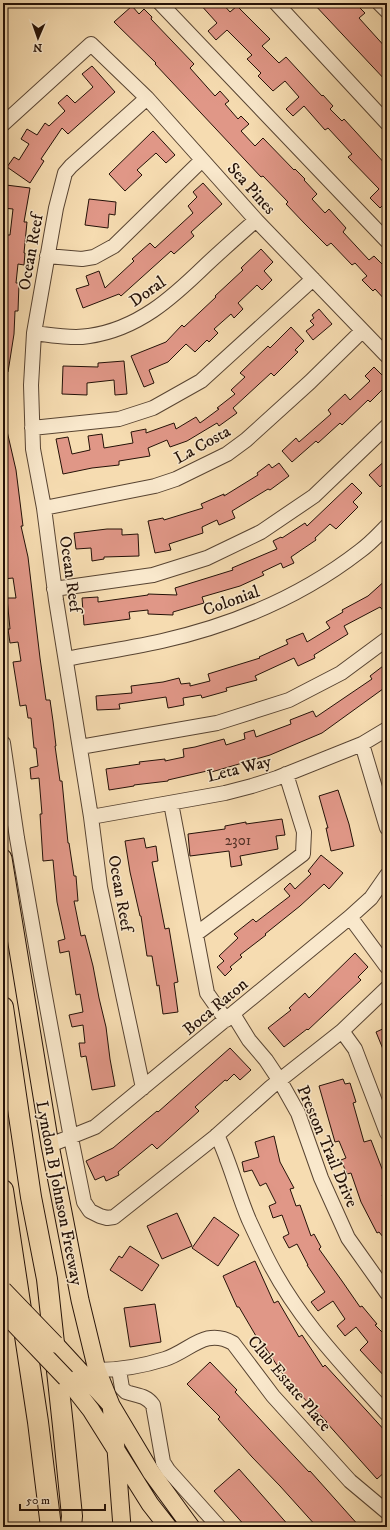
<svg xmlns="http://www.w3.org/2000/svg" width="390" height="1530" font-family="'IM FELL DW Pica',serif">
<rect width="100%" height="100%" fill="#f6dcb1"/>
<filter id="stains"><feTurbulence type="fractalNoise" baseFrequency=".005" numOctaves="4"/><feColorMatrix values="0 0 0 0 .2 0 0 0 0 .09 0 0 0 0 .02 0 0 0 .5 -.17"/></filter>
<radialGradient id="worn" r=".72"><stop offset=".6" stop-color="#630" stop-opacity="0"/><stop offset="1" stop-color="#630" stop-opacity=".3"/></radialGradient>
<path fill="#e09787" stroke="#241107" d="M199 3H222L230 12 237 6 270 39 262 46 279 63 286 57 322 96 323 95 333 106 330 109 342 121 344 119 387 166V201L380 208 370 198 379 189 348 157 352 154 328 128 325 130 304 106 293 116 286 109 299 97 285 81 273 91 258 76 261 73 247 59 252 55 227 30 216 40 208 31 217 23Z
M313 3H355L365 13 359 18 387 49V82Z
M132 6 139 14 144 9 152 17 151 19 194 64 190 68 215 96 220 91 229 101 225 104 238 119 241 116 249 124 241 131 255 146 263 138 294 170 295 169 305 179 304 180 317 194 312 199 325 213 329 209 346 228 343 232 369 260 374 256 387 269V302L375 289 373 291 362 280 367 276 355 263 352 265 331 243 327 246 304 223 286 204 288 202 263 176 261 177 155 64 156 63 114 22Z
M92 66 115 92 68 134 62 128 41 159 44 161 30 183 7 167 14 157 19 160 29 144 21 139 27 129 37 135 45 123 49 126 65 111 58 103 67 95 75 103 93 87 82 74Z
M153 131 175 155 166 163 156 153 137 170 142 175 125 191 109 174Z
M203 183 222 204 191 232 194 236 174 254 171 251 121 296 119 294 83 308 76 289 89 285 86 276 99 271 105 288 134 261 132 259 150 243 155 248 193 213 188 206 197 197 193 192Z
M6 185 30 188 24 222H27L24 253H25L24 265 18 264 16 283H19L18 311H15L14 334 8 372H3V235H10L13 209 3 208Z
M89 199 116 202 115 215 109 214 108 228 85 225Z
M261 249 273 262 264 271 272 280 262 290 257 285 238 303 243 309 234 318 231 314 214 329 218 333 209 342 207 340 195 352 186 344 168 362 149 370 154 383 144 387 131 356 166 342 182 325 184 327 216 297 215 296 243 270 241 268Z
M319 309 332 324 313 340 306 331 314 325 310 321 314 318 312 315Z
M291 327 304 341 295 350 298 352 274 376 271 373 233 408 237 413 219 426 217 423 187 441 170 447 167 440 148 448 150 456 119 461V465L92 468 63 474 56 439 68 437 72 454 90 450 88 436 102 434 104 448 133 443 131 432 146 429V433L174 423 176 429 196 417 200 423 219 409 217 408 235 394 231 390 245 377 240 373 268 346 270 348Z
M124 361 127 394 115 395 114 380 87 383V395L62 394 63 366 98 367V363Z
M374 367 387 380V385L370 402 368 400 342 425 340 423 318 443 316 441 292 462 282 451 296 438 299 442 331 414 328 410 345 394 350 400 370 381 365 376Z
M3 431H7L16 470 23 526H21L28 557 40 658 46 700H50L53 721 56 746H55L60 781H62L68 843H69L74 876H76L78 901H74L81 936 85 935 93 966 99 998 106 1027 110 1059 115 1086 92 1090 86 1056 81 1057 79 1043H85L83 1025 72 1027 69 1015 83 1012 80 994 76 995 69 951 60 953 58 941 65 939 57 902 54 871 53 860 43 861 40 814H42L39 778 31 779 30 768 38 766 36 748H34L31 718H28L26 705 20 706 13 662 21 661 18 642 10 643 8 629H10L7 598H16L13 578 3 579Z
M387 459V480L380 487 369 475Z
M279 463 289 476 270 490 268 489 232 511 235 518 219 525 217 520 202 527 203 533 169 544 171 550 155 553 148 521 163 518 164 520 203 508 201 504 224 494V496L258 475 257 473 269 464 272 468Z
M352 483 362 493 353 502 358 507 336 529 330 524 315 538 316 540 291 557 294 563 283 568 281 563 262 572 264 575 240 586 202 597 204 603 173 612V615L148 614V610L129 612 130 619 84 625 82 598 98 597V602L148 595V594L177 595 175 588 233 570 232 568 277 549 273 541 281 537 282 538 305 523 307 526Z
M107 529H122V535L138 534 139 556 104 557V559L92 561 91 548 76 549 74 533Z
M387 579V615L380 607 344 626 348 634 314 655 315 658 298 666 294 658 255 676 257 680 226 688 227 691 202 698 201 695 183 698 184 705 168 708 166 697 119 704 120 709 97 710 96 696 132 693 131 686 163 682 179 678 181 684 190 683V686L210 681 208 674 260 658 259 657 288 644 286 640 303 633 307 642 330 628 326 622 343 612 342 610 368 596Z
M387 663V686L322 733 270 755 208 773 207 771 168 780V781L134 785V786L109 790 106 769 140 764 139 762 165 759V761L184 757 183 749 195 747 224 739 226 745 245 739 244 733 254 730 256 737 291 724 290 720 313 711 316 717 372 679 370 676Z
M338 790 349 824 354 846 331 851 326 828H328L319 796Z
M282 819 285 835 276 836 278 849 240 856 242 865 231 867 229 851 190 856 188 834 225 829V826L246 822V824Z
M144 838 146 848 156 846 158 861 152 862 165 929 169 928 178 982 174 983 178 1012 163 1014 159 985 157 986 152 956H147L141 916H140L130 872 125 841Z
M321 855 343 873 329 889 324 884 300 906 265 934 266 935 240 955 242 957 230 967 232 969 225 976 217 967 224 961 219 956 238 938 234 934 253 919 256 922 290 896 284 889 290 883 295 889 311 874 308 871Z
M355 953 368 967 358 977 361 980 308 1030 307 1029 284 1047 268 1028 291 1010 289 1008 305 993 309 998Z
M387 1027V1059L376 1032Z
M230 1048 251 1070 240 1080 234 1074 227 1081 225 1080 195 1107 199 1111 157 1149 152 1144 118 1172 119 1175 106 1181 104 1176 95 1180 86 1161 113 1148 157 1111 158 1112Z
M343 1079 345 1084 350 1083 356 1102 353 1103 364 1142 371 1140 386 1179 384 1180 387 1187V1193L382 1195 387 1205V1242L379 1232 377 1233 361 1202 351 1173 347 1174 341 1160 346 1158 339 1141 335 1142 319 1086Z
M274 1136 280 1162 294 1188 290 1189 296 1206 300 1205 311 1236 314 1234 321 1247 319 1249 342 1281 360 1307 362 1306 377 1324 375 1325 387 1337V1379L360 1350 368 1342 356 1327 345 1336 337 1326 345 1319 333 1301 318 1311 311 1302 325 1292 307 1265H308L297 1244 289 1248 283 1237 289 1234 282 1215 273 1218 269 1206 276 1203 266 1183 260 1186 252 1170 244 1172 242 1162 259 1157 255 1142Z
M177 1213 192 1246 162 1259 147 1226Z
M214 1217 239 1235 218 1266 192 1248Z
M130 1246 159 1265 142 1291 110 1270 119 1256 122 1258Z
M255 1261 274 1303 278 1301 299 1337 302 1335 323 1367 325 1365 387 1433V1470L377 1479 326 1422H327L288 1382 265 1347 263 1348 239 1307H237L223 1276Z
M155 1304 161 1342 130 1347 124 1308Z
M210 1362 237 1390 235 1392 269 1429 309 1472 310 1471 360 1527H317L280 1486 252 1457 218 1419 220 1417 187 1384Z
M239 1469 290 1527H246L214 1491Z"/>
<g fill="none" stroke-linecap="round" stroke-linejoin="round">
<g stroke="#584432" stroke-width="16">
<path id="minor" d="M160 3 387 241
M276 3 387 123
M379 3 387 11
M3 124 91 44 147 98 256 220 387 356
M47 256 82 259 94 257 114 246 202 160
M34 333C52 335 71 339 89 336 138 329 172 298 206 265 222 250 239 235 256 220
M32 428 119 419 153 408 201 381 313 279
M44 508 155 486 176 479 227 454 246 440 310 382 362 331
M54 589 153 575 207 558 261 532 314 496 387 426
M66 659C98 653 130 648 162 641 233 625 302 596 360 551 370 544 378 535 387 526
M3 743 17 838 40 969 71 1138 84 1202 90 1211 100 1216 107 1218 114 1217 215 1137 271 1087 342 1031 355 1049 387 1133
M362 744 387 828
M80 747 217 723 289 700 341 673 387 639
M171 803 207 993 226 1020
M91 817 225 793 252 786 277 778 362 744 387 729
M350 917 387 967
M196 934 303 854 304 832 286 774
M233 1014 249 1040 266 1060 280 1081 298 1113 321 1178 348 1238 387 1293
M342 1031 387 988
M143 1088 100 887 91 817 56 600 44 508 33 449 31 385 34 333 56 208 65 173 71 166 147 98
M217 1135C230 1162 237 1192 249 1220 255 1233 261 1246 267 1258 297 1318 343 1365 387 1414
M50 1145 95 1127 350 917 371 898 387 875
M97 1370C120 1370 143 1366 165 1359 190 1351 205 1327 233 1343L273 1396 350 1481 387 1512
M119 1370 122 1388 126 1392C137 1396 146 1395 153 1405L163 1462 168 1470 219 1527"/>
</g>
<g stroke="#241107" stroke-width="19">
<path id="major" d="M3 858 50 1145 80 1300 97 1370 111 1405 116 1449 122 1527
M55 1344 111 1405 151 1472 191 1527
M66 1378 91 1410 150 1504 168 1527"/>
</g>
<g stroke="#241107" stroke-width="22">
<path id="highway" d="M3 1007 31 1197 47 1279 63 1426 72 1516 71 1527
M3 1190 38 1422 51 1527"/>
</g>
<use href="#minor" stroke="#f9e8cc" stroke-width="14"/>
<use href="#major" stroke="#f6dcb1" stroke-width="17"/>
<use href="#highway" stroke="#f6dcb1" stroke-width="20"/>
<g stroke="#241107" stroke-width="19" stroke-linecap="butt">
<path id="major-bridge" d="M3 1290 55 1344
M3 1312 66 1378"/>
</g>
<use href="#major-bridge" stroke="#f6dcb1" stroke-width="17"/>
</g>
<g text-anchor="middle" stroke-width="3" stroke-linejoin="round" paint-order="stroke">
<g font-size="15" fill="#533227">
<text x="238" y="845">2301</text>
</g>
<g font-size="17" fill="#241107" stroke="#f9e8cc">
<text transform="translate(252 188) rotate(48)" y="6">Sea Pines</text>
<text transform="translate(30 252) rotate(-80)" y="6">Ocean Reef</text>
<text transform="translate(147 291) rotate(-35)" y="6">Doral</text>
<text transform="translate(202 444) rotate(-29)" y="6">La Costa</text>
<text transform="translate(71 574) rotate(82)" y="6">Ocean Reef</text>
<text transform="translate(231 600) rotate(-20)" y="6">Colonial</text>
<text transform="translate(239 768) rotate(-14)" y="6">Leta Way</text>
<text transform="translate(121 893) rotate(80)" y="6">Ocean Reef</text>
<text transform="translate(215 1006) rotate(-40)" y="6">Boca Raton</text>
<text transform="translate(328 1146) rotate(67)" y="6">Preston Trail Drive</text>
<text transform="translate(60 1193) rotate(79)" y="6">Lyndon B Johnson Freeway</text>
<text transform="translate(290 1383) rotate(50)" y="6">Club Estate Place</text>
</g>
</g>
<rect width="390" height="1530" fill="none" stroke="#f6dcb1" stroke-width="16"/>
<rect x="4" y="4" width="382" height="1522" fill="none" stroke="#241107" stroke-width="2"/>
<rect x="8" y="8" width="374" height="1514" fill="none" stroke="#241107"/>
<g transform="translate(38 38) rotate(182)" stroke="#f9e8cc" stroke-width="3" paint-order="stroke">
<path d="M0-3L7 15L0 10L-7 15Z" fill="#241107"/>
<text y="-6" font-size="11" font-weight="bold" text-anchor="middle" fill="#241107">N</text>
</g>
<path d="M20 1504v6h85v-6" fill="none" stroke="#241107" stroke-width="2"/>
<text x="26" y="1504" font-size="12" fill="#241107" stroke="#f9e8cc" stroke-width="3" paint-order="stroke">50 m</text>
<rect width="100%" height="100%" filter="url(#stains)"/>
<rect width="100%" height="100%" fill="url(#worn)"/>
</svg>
